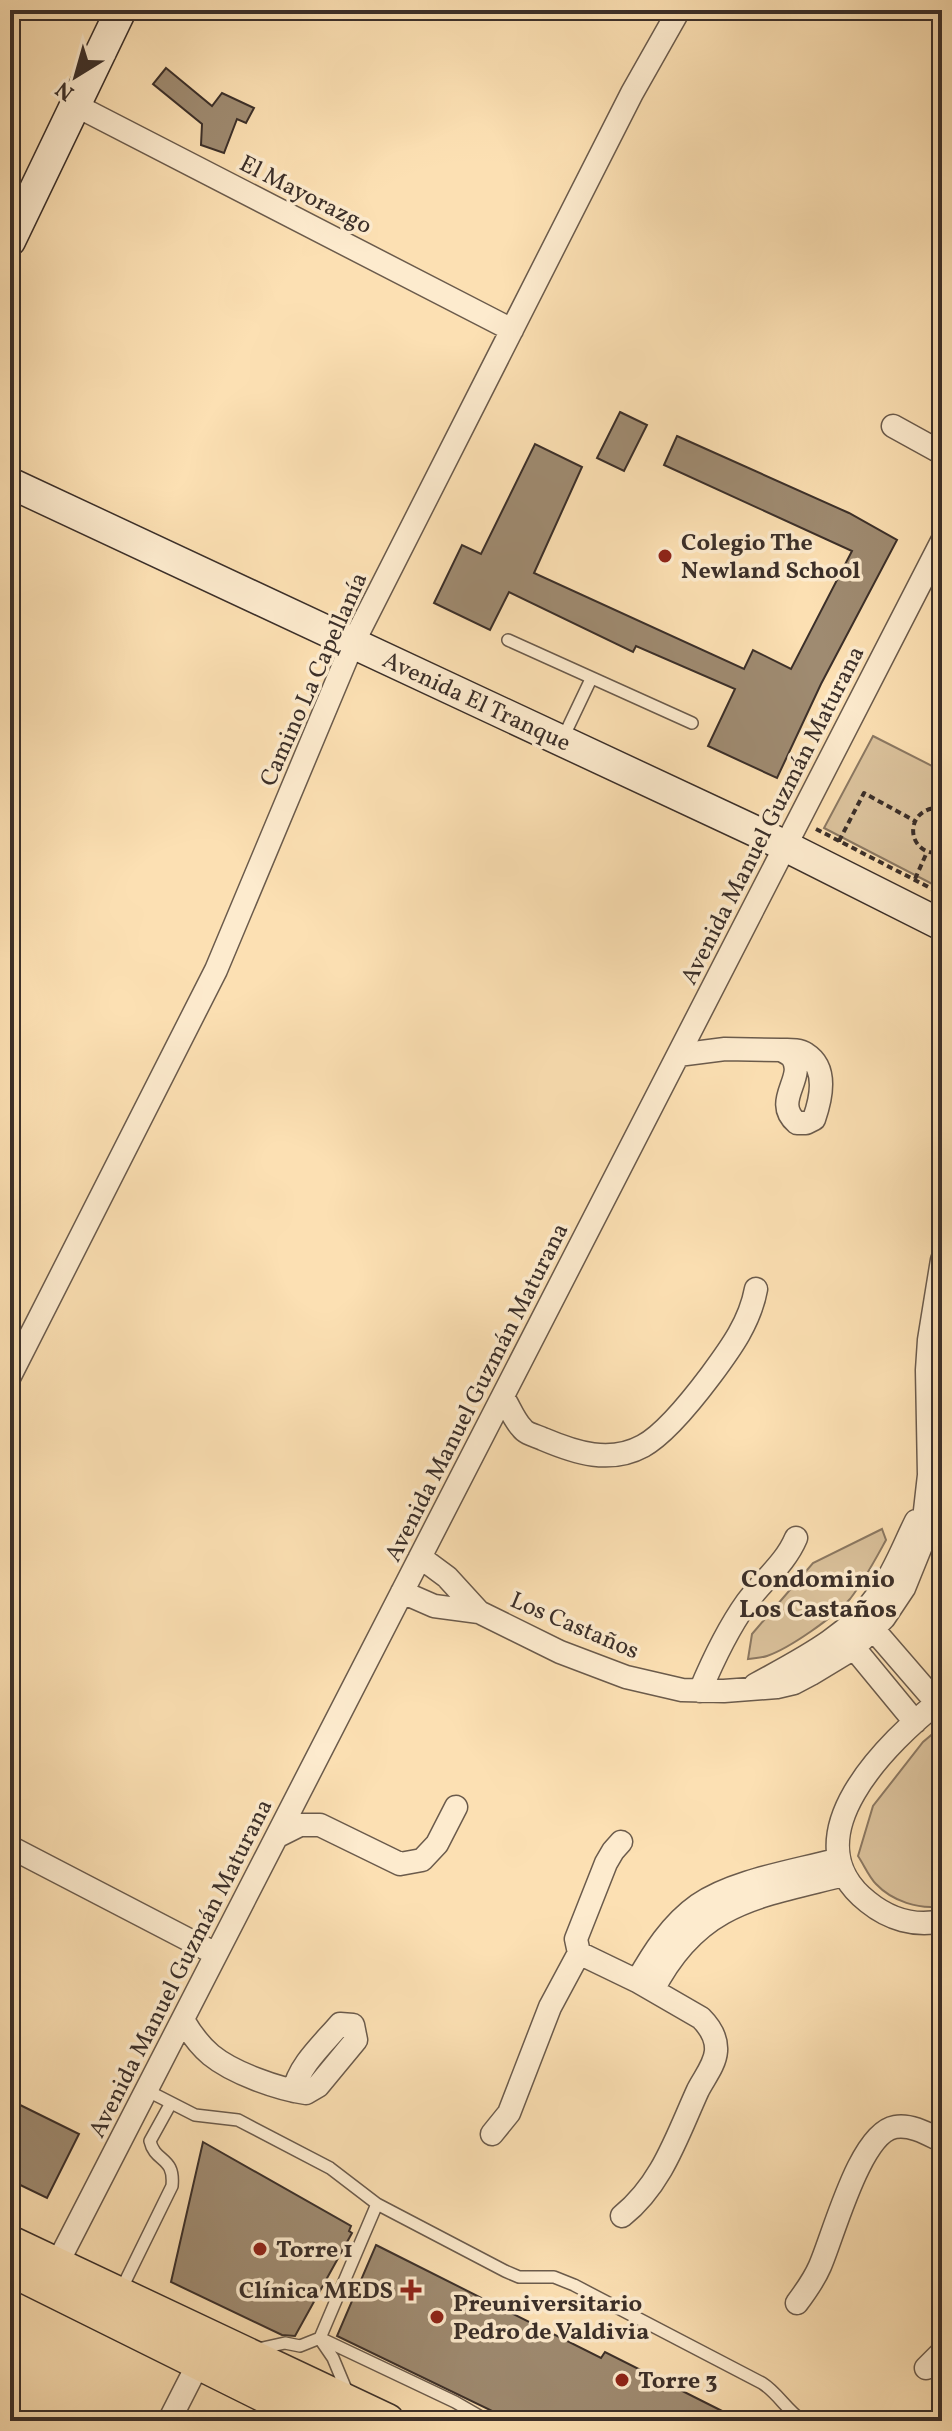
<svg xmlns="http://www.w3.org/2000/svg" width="952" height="2431" font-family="Vollkorn,serif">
<rect width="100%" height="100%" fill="#fce0b3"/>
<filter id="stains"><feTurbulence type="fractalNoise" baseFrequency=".0025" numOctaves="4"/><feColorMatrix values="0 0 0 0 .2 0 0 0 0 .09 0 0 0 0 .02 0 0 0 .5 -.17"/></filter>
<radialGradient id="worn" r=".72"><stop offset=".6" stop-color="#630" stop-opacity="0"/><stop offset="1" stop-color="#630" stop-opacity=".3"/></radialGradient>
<path fill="#dbc29c" stroke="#8b7862" stroke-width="2" d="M873 736 942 771V889L824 828Z
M882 1529 886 1540C875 1560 864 1581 850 1599 834 1617 790 1648 767 1656 761 1658 754 1658 748 1659L752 1634 813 1563Z
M942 1726V1906C919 1910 892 1901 876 1884 869 1877 864 1865 858 1856L873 1806 923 1742Z"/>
<path fill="#9f8b71" stroke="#3b2f29" stroke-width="2" d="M166 68 212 106 222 93 254 108 246 123 237 119 224 153 201 145 202 124 153 84Z
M620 412 647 425 624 471 597 458Z
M677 436 849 513 897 540 821 684 777 778 708 746 735 689 636 646 633 652 509 592 490 630 434 603 462 545 481 554 535 444 582 467 534 573 744 669 753 650 791 669 852 551 664 465Z
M10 2100 79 2134 47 2198 10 2180Z
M203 2142 351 2226 349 2231 352 2233 295 2336 282 2335 171 2282Z
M376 2245 601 2358 605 2352 742 2421H513L337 2336Z"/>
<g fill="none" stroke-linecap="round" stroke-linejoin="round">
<g stroke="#6b5b4c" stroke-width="14">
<path id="service" d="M508 640 692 723
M562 740 591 679
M146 2090 195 2115 238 2120 330 2168 377 2204 505 2271 519 2277H554L574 2285 762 2383C778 2393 787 2411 803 2421
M120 2292 172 2186C175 2156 155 2163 150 2141L171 2103
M320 2338 377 2204
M320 2339 333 2358 348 2394
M258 2349 285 2343 300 2346 320 2338 455 2402 488 2421"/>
</g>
<g stroke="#6b5b4c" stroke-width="25">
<path id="minor" d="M75 105 512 330
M893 426 942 453
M781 1050C789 1050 799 1049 806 1054 828 1068 821 1099 814 1119L806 1123H797C771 1101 807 1078 792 1057 789 1054 785 1052 781 1050Z
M678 1055 725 1049 781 1050
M10 1376 216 970 353 643 632 93 679 10
M503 1397C509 1406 514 1420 522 1428 526 1434 537 1436 543 1439 576 1453 610 1464 643 1446 665 1434 696 1395 711 1375 731 1348 750 1322 756 1289
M420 1557 447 1577 479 1612 560 1652 626 1677 682 1690 724 1691 777 1687 794 1683 811 1674 854 1648 884 1618 904 1588 921 1546 929 1475 927 1370 929 1340 942 1260
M402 1592 434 1606 479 1612
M860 1625 873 1629 937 1703
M853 1636 854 1648 915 1722
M755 1685C802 1659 848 1637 879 1593 895 1570 904 1545 916 1521
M700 1691C713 1660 727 1630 747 1602 763 1580 785 1564 796 1538
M942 1699C888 1741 787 1839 868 1902 889 1919 915 1927 942 1921
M278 1836 300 1825H320L400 1864 422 1860 437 1844 456 1807
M10 1847 216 1954
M579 1953 637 1981 701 2018C710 2027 717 2037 716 2051 715 2065 704 2078 698 2090 677 2136 662 2184 622 2216
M637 1981C653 1953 671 1924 698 1905 734 1880 796 1871 839 1859
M653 1990C698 1902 757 1897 844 1875
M183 2020C190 2032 199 2045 211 2055 233 2073 278 2089 306 2093L318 2086 356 2040 353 2025 340 2024C324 2043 298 2066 294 2091
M492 2134 509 2113 550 2007 579 1953 576 1939 606 1863 613 1851 621 1842
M56 2266 942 541
M797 2303C806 2291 814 2280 820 2266 834 2234 860 2133 895 2127 911 2124 928 2134 942 2141
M926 2368 942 2352
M169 2421 198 2364"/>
</g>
<g stroke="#3b2f29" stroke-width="33">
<path id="secondary" d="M10 241 121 10
M10 483 757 832 942 925"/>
</g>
<g stroke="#3b2f29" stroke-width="37">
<path id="primary" d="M10 2243 387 2421
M25 2276 317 2421"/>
</g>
<path stroke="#3b2f29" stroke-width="4" stroke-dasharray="6 4" stroke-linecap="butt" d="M942 808C903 805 904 857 942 853
M816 829 942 894
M839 841 864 793 915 821
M915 879 927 852"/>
<use href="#service" stroke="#fdebce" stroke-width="11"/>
<use href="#minor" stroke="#fdebce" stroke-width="22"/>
<use href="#secondary" stroke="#fdebce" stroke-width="30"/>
<use href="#primary" stroke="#fce0b3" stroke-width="34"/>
</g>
<g fill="#8f2418" stroke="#fdebce" stroke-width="3">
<circle cx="665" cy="556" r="8"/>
<circle cx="260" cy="2249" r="8"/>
<path d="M407 2278h8v8h8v8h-8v8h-8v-8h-8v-8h8z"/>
<circle cx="437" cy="2317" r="8"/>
<circle cx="622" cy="2380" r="8"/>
</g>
<g text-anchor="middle" stroke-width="7" stroke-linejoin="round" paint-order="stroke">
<g font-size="24" fill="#3b2f29" stroke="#fdebce">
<text transform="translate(306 194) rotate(27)" y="8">El Mayorazgo</text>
<text transform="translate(313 679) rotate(-66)" y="8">Camino La Capellanía</text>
<text transform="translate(477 701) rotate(25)" y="8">Avenida El Tranque</text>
<text transform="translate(772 815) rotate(-63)" y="8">Avenida Manuel Guzmán Maturana</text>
<text transform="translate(476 1392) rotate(-63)" y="8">Avenida Manuel Guzmán Maturana</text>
<text transform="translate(575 1625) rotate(23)" y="8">Los Castaños</text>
<text transform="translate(180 1968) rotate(-63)" y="8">Avenida Manuel Guzmán Maturana</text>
</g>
<g font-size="24" font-weight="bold" fill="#3b2f29" stroke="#fdebce" text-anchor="start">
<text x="681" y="550">Colegio The<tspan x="681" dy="28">Newland School</tspan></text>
<text x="276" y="2257">Torre 1</text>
<text x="393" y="2298" text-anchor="end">Clínica MEDS</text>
<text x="453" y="2311">Preuniversitario<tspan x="453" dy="28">Pedro de Valdivia</tspan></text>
<text x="638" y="2388">Torre 3</text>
</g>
<g font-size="26" font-weight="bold" fill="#3b2f29" stroke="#fdebce">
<text x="818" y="1587">Condominio<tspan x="818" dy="30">Los Castaños</tspan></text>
</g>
</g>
<rect width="952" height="2431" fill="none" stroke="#fce0b3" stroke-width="40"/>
<rect x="12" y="12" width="928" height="2407" fill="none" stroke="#3b2f29" stroke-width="4"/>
<rect x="20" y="20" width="912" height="2391" fill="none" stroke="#3b2f29" stroke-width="2"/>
<g transform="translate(76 76) rotate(217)" stroke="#fdebce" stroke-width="6" paint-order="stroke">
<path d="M0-6L14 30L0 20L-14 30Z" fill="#3b2f29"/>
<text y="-12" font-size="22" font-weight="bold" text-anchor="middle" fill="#3b2f29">N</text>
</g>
<rect width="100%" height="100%" filter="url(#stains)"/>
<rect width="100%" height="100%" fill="url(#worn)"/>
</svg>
